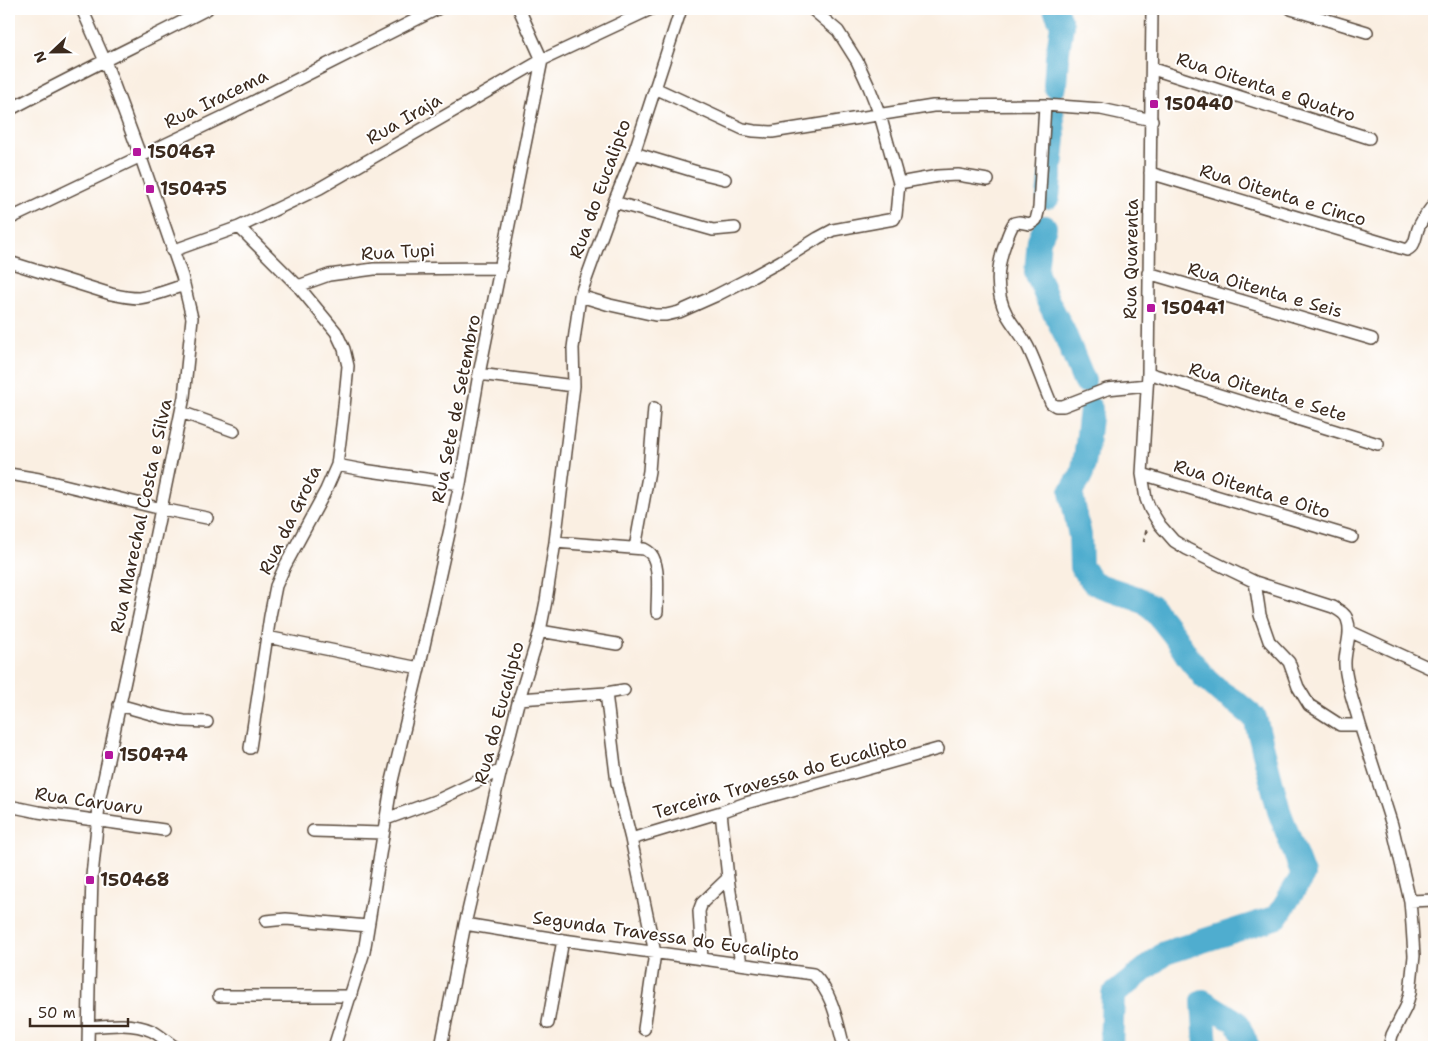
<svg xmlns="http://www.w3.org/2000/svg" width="1443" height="1056" font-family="'Shantell Sans',sans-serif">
<rect width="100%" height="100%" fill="#fff"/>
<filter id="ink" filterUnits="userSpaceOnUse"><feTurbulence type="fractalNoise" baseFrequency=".02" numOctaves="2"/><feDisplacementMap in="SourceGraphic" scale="10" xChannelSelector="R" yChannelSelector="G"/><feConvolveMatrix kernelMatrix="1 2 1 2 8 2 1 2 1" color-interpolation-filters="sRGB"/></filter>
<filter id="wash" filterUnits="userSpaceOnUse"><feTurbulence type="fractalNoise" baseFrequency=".0096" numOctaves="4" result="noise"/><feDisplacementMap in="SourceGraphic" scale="20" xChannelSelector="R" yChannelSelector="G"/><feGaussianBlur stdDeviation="1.12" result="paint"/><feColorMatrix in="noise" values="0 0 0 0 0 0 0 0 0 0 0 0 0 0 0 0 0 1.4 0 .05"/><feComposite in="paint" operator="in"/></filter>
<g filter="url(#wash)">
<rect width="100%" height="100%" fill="#faefe2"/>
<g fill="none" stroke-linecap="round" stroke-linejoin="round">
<path stroke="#50adcf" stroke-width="24" d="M1055 9 1062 25 1057 57 1055 86
M1048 197 1054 138 1052 109
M1045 227 1039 241 1036 272 1048 301 1064 332 1084 381
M1091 409 1086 452 1082 474 1071 492 1080 536 1081 567 1093 582 1101 586 1137 598 1151 606 1174 635 1188 657 1204 677 1222 693 1237 703 1255 718 1279 811 1303 875 1277 917 1165 953 1113 995 1111 1047
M1206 1047 1203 1001 1237 1022 1248 1047"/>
</g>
</g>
<g filter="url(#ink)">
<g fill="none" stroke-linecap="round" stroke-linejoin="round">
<g stroke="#58483b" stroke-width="14">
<path id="minor" d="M82 9 105 61 140 155 182 276 192 318 184 397 140 611 100 797 92 876 89 987 88 1047
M1152 9 1148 373 1142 474 1146 499 1150 509 1160 525 1174 541 1187 549 1255 582 1333 607C1338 610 1345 613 1347 619 1353 634 1344 650 1345 665 1346 684 1355 706 1360 725
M1291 9 1367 32
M1153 69 1369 138
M655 88 743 129 754 131 772 132 933 106 1045 105 1101 109 1152 120
M1045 105 1039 208 1036 220 1030 224 1019 222 1014 223C1010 229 1008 235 1006 241 997 265 994 291 1007 315 1013 326 1022 335 1028 347 1037 365 1043 385 1051 403L1056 406H1063L1107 389 1147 385
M9 110C74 75 141 43 207 9
M634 153 697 172 725 179
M1150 173 1407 250C1416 245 1415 238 1418 229 1421 220 1428 212 1434 204
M899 183 938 176 958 175 988 180
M614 202 713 230 735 228
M9 219 227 115 437 9
M239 227 298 286 336 332 344 349 348 366 343 417 337 465 326 490 285 566 276 586 270 616 250 748
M172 251 239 227 320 188 542 60 651 9
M9 262 111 294C120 296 130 298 139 298 154 296 169 290 184 285
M1148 273 1372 339
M298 286 329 275 374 269 501 268
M580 296 610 305 655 315H666L679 312 715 296 752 277 781 261 818 238 833 230 894 219 896 215 899 183 880 115 869 87 857 61 838 31 812 9
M1148 373 1378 444
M479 374 574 386
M181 412 234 431
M337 465 363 470 460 484
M9 474 39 479 162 509 207 518
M1142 474 1352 537
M555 542 644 549C648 551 651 553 653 557 660 571 657 596 657 612
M635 548 649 471 654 408
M1255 582 1260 615 1269 641 1289 662 1298 687 1309 705 1340 725H1360L1392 825 1410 901 1412 925 1414 956 1410 993 1406 1007 1392 1035 1389 1047
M540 631 617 644
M1349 631 1434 670
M267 637 419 668
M606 693 617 783 631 839 655 953 644 1029
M519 699 606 693 624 690
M119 705 162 717 184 721 207 722
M9 806 38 812 164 830
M386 819 438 800 501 770
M313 831 383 833
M631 839 721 812 746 803 938 749
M728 878 741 964
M1410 901 1434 900
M266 921 286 919 368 926
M465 924 563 940 813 974C833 994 837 1021 844 1047
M702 959 699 911 702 903 728 878 721 812
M219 996H351
M548 1023 563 940
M88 1027C109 1025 133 1022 152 1031 160 1035 167 1042 175 1047
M334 1047 364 952 392 781 419 668 460 484 479 374 542 60 519 9
M441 1047 465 924 501 770 519 699 540 631 546 601 555 542 574 386 573 348 580 296 614 202 634 153 681 9"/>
</g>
<path stroke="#58483b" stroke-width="2.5" stroke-dasharray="4 4" stroke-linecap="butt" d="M1144 542 1147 528"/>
<use href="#minor" stroke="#fff" stroke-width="11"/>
</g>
</g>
<g fill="#b5179e" stroke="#fff" stroke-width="2">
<rect x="1149" y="99" width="10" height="10" rx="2.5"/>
<rect x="132" y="147" width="10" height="10" rx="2.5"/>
<rect x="145" y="184" width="10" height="10" rx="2.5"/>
<rect x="1146" y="303" width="10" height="10" rx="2.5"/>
<rect x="104" y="750" width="10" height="10" rx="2.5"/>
<rect x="85" y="875" width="10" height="10" rx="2.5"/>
</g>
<g text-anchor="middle" stroke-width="4" stroke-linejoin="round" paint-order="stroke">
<g font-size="18" fill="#3b2a1e" stroke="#fff">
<text transform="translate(1266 87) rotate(18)" y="6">Rua Oitenta e Quatro</text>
<text transform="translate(216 99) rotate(-26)" y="6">Rua Iracema</text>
<text transform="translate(404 119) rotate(-30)" y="6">Rua Iraja</text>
<text transform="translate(600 189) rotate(-70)" y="6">Rua do Eucalipto</text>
<text transform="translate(1283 195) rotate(17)" y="6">Rua Oitenta e Cinco</text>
<text transform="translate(398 252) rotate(-3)" y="6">Rua Tupi</text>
<text transform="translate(1131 259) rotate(-89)" y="6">Rua Quarenta</text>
<text transform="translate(1265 290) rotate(16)" y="6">Rua Oitenta e Seis</text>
<text transform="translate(1268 392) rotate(17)" y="6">Rua Oitenta e Sete</text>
<text transform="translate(456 409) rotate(-79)" y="6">Rua Sete de Setembro</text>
<text transform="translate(1252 489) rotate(17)" y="6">Rua Oitenta e Oito</text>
<text transform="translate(141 516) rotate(-78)" y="6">Rua Marechal Costa e Silva</text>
<text transform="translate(290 520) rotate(-64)" y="6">Rua da Grota</text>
<text transform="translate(499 713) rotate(-75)" y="6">Rua do Eucalipto</text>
<text transform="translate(780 777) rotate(-16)" y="6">Terceira Travessa do Eucalipto</text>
<text transform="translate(89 801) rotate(8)" y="6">Rua Caruaru</text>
<text transform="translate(666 936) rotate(8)" y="6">Segunda Travessa do Eucalipto</text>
</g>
<g font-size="18" font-weight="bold" fill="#3b2a1e" stroke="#fff" text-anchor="start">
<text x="1164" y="110">150440</text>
<text x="147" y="158">150467</text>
<text x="160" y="195">150475</text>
<text x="1161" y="314">150441</text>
<text x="119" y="761">150474</text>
<text x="100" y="886">150468</text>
</g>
</g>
<rect width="1443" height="1056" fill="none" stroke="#fff" stroke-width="30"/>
<g transform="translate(52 52) rotate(248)" stroke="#ffffff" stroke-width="4" paint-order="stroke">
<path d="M0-4L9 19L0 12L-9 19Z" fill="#3b2a1e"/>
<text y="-8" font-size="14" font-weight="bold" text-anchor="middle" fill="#3b2a1e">N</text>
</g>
<path d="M30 1018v8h98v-8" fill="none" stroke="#3b2a1e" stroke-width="2.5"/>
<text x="38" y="1018" font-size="15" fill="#3b2a1e" stroke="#ffffff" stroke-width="4" paint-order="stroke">50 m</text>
</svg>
